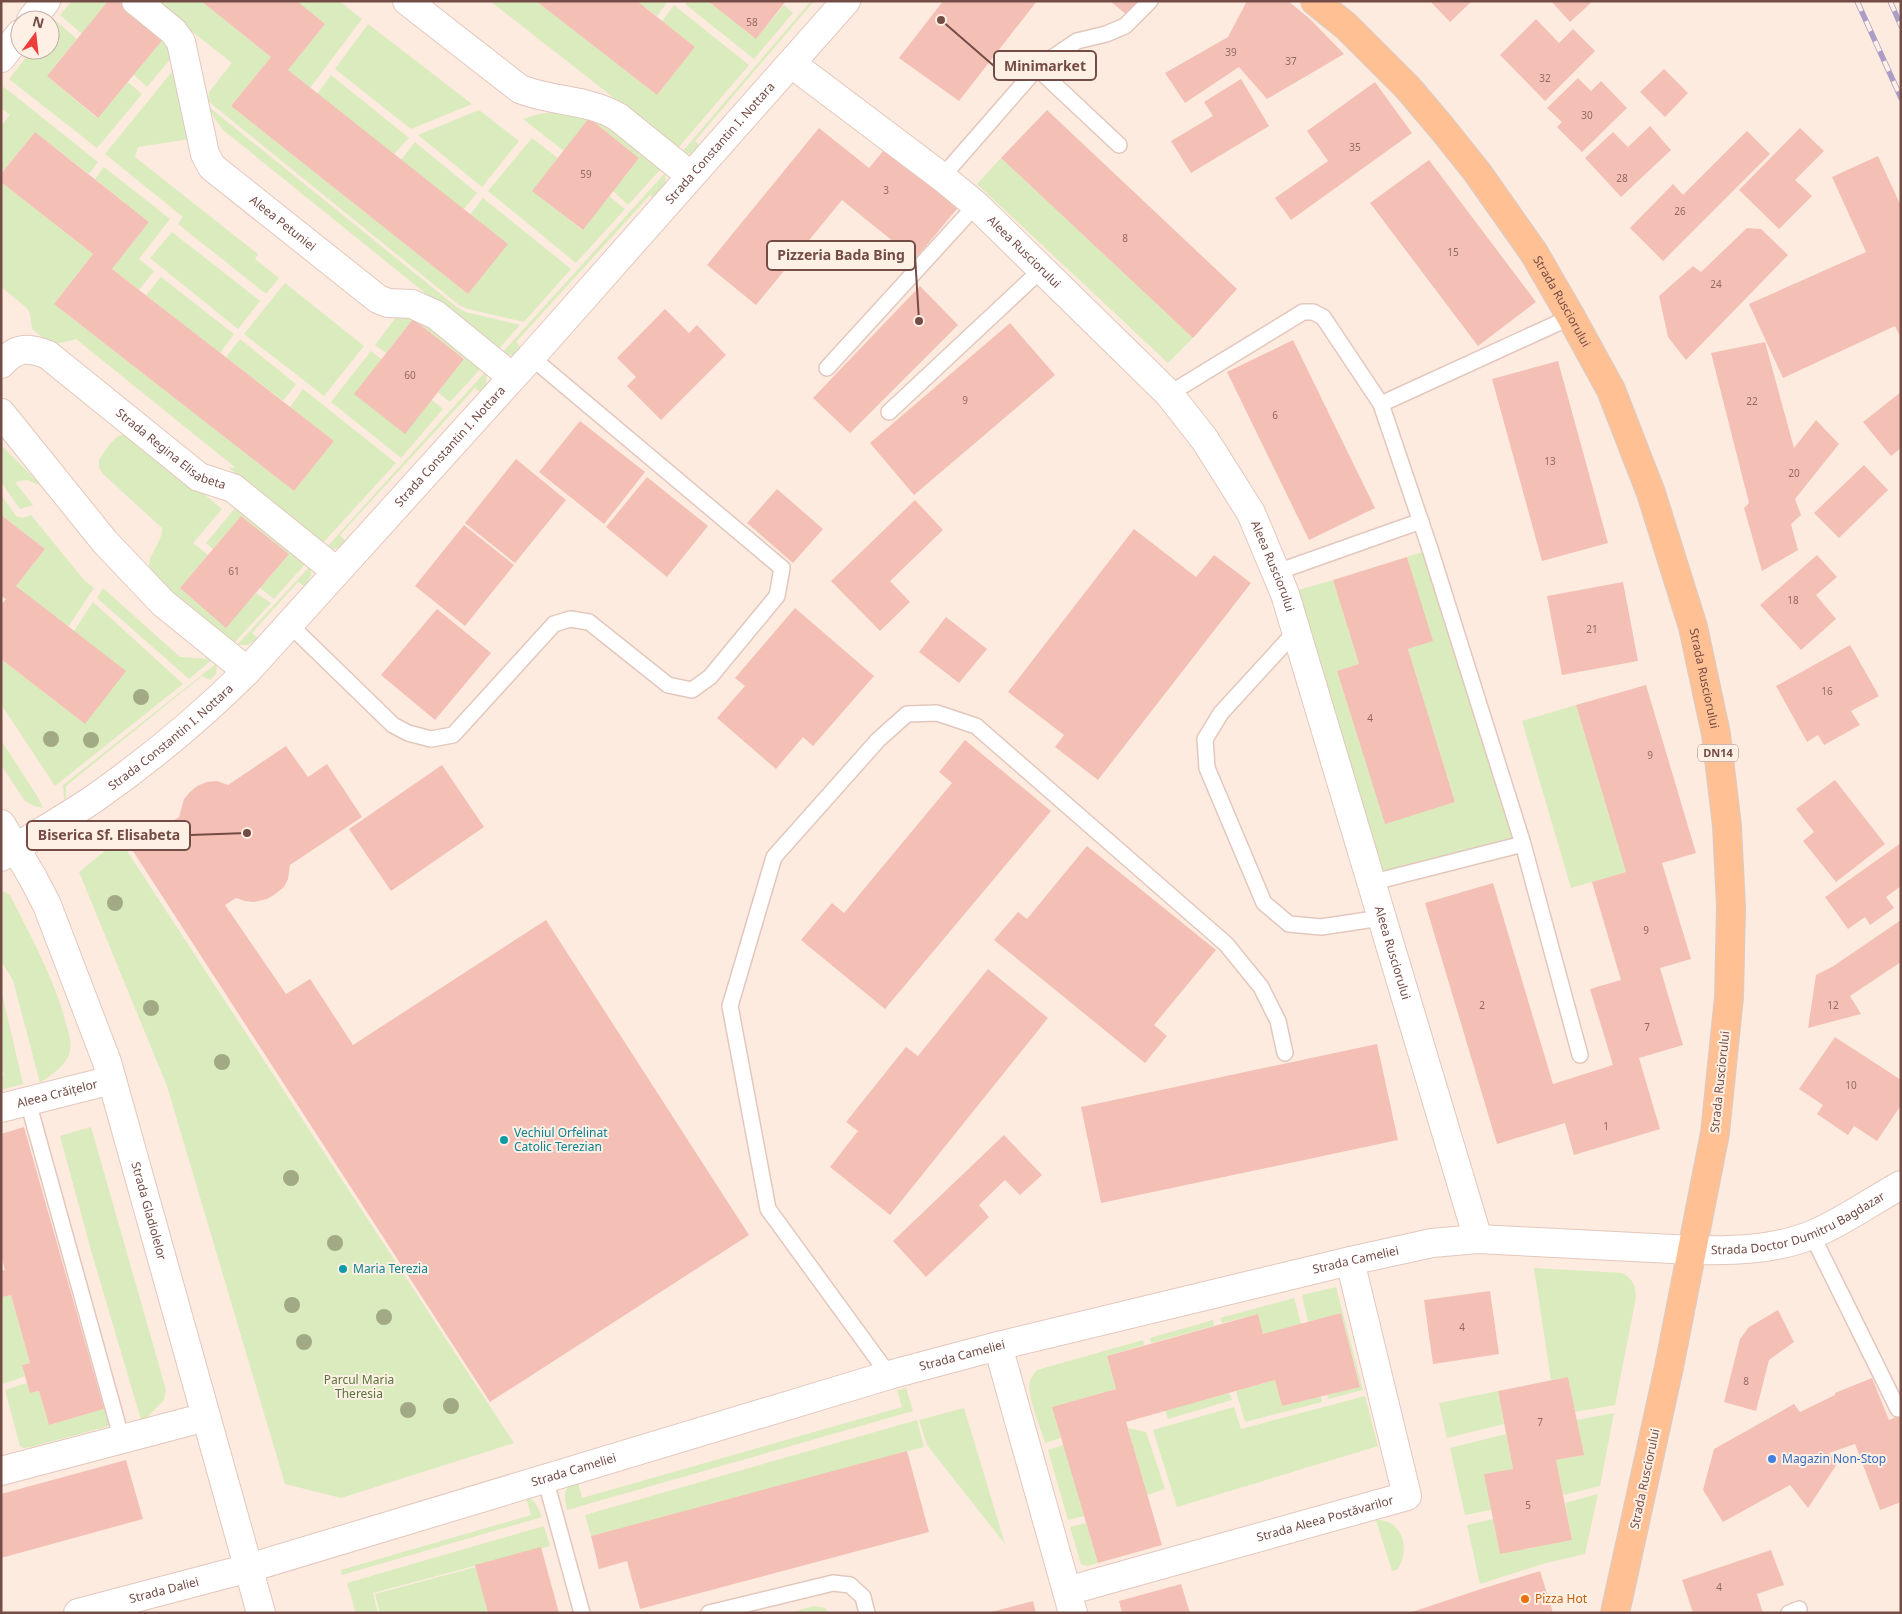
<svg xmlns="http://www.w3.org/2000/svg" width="1902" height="1614" font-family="'Noto Sans',sans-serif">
<rect width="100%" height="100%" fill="#fdebdf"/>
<path fill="#daebbd" d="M72 1H108L82 34 60 15Z
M120 1 167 38 173 56 147 87 133 74Z
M159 1H201L271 57 231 106 468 294 507 244 470 215 483 198 571 269 524 322 468 309 459 305 208 101 209 92 232 63 157 4Z
M297 1H339L362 19 310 88 288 70 325 24Z
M490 1H536L657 95 695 47 662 21 674 5 749 65 678 148Z
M637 1H668L657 16Z
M687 1H709L756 39 784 5 793 13 754 59 685 4Z
M811 1H814L695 141 705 150 693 155 682 152Z
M56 21 77 39 47 76 97 118 128 82 142 94 97 148 9 79 32 50H50V28Z
M368 24 472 104 411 129 335 69Z
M175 68 190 139 138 147 135 157 258 254 255 259 279 278 266 294 178 224 183 217 105 154Z
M331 75 409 138 394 154 317 94Z
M4 87 98 162 89 174 35 132 1 174V126L10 115 1 108V90Z
M209 107 458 308 466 312 520 325 497 351 223 130 215 119Z
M479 110 519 141 482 187 418 135Z
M563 111 594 116 661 169 628 205 613 191 639 158 589 118 564 151 523 119 539 114Z
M532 138 558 158 533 191 582 230 609 196 625 209 576 263 488 191Z
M415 142 477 193 463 210 401 160Z
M1001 158 1193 338 1168 363 977 184Z
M104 167 170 219 139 259 154 271 139 290 112 269 149 222 95 179Z
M665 173 666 185 657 201 650 195 516 342 522 349C516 356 510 357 501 354Z
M1 182 93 254 54 304 294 491 334 441 290 407 303 389 396 463 321 545 228 467 236 468 76 339 52 345 32 329 30 314 27 308 1 287Z
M172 232 260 301 238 329 150 258Z
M161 277 234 334 220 353 146 295Z
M285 283 364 346 324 396 244 334Z
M397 316H416L483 366 450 402 438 392 464 359 413 319 386 353 375 345Z
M240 339 296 384 283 401 226 357Z
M371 351 443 409 401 458 331 402Z
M487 370 486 385 482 393 475 388 340 535 346 541C339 548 335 551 325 549Z
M127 434 135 437 222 509 193 543 208 555 180 588 226 627 256 593 271 603 234 643 151 574C143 556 163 545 162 528L103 474 99 467V460L109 445 118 436Z
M1 445 43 487 27 480 15 482 33 505 20 509 1 482Z
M2 496 16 516 23 518 31 515 84 580 94 588 68 627 16 586 45 549 1 515Z
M235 508 307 562 274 599 260 588 289 554 241 516 213 549 206 543Z
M1430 549 1523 844 1370 883 1285 594 1333 580 1359 664 1337 671 1385 823 1455 802 1408 649 1432 641 1407 557Z
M311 565V575L305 587 298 582 252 633 258 638 248 645H237Z
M103 588 180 657 213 659 189 679 97 598Z
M93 602 183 684 55 786 1 704V659L85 724 74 631Z
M217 663 216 674 210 680 202 676 66 786V798L64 799 63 785Z
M1576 705 1626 872 1571 888 1522 721Z
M1 740 39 799 43 808 34 806 25 801 1 765Z
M120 839 129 854 514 1443 341 1498 285 1484 167 1086 79 872Z
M1 890 10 895C31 937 54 978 66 1023 68 1032 72 1041 70 1050 68 1065 51 1075 40 1083L13 980 1 961Z
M1 989 23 1084 1 1090V1076L4 1075 1 1066Z
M91 1127 166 1390 164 1400 142 1423 92 1254 60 1136Z
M1534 1268 1622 1273C1633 1279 1635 1285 1636 1297L1615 1405 1575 1412 1568 1377 1551 1380Z
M1336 1287 1363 1390 1328 1399 1327 1395 1360 1386 1341 1313 1308 1322 1302 1295Z
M1 1293 3 1297 11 1295 30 1363 22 1365 25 1376 3 1384 1 1378Z
M1294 1298 1301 1324 1263 1334 1258 1314 1222 1323 1220 1318Z
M1213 1320 1214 1326 1151 1343 1150 1338Z
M1143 1340 1144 1345 1107 1356 1116 1389 1053 1407 1061 1438 1045 1443C1041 1428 1026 1395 1030 1381 1031 1377 1034 1373 1037 1370Z
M1275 1380 1282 1406 1321 1396 1322 1402 1245 1422 1236 1391Z
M27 1383 30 1393 39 1391 49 1425 104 1409 109 1426 31 1447 23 1448 20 1446 5 1390Z
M906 1388 913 1411 567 1510C564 1496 562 1487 578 1482L582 1498 902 1407 897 1390Z
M1498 1391 1504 1424 1447 1438 1439 1403Z
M1229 1393 1232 1400 1168 1419 1165 1410Z
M1365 1396 1378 1446 1177 1507 1153 1430 1234 1407 1241 1429Z
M964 1408 1005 1544 927 1445 919 1420Z
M1614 1413 1600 1486 1563 1495 1556 1460 1583 1455 1576 1420Z
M917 1420 924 1447 591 1536 585 1515Z
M1128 1428 1146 1432 1165 1489 1147 1495Z
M1506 1434 1513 1469 1485 1474 1491 1510 1465 1515 1450 1448Z
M1064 1445 1084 1516 1068 1520 1048 1450Z
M1598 1494 1585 1554 1546 1563 1480 1584 1467 1525 1493 1519 1500 1554 1572 1540 1565 1503Z
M526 1497C536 1500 538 1508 542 1517L342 1575 341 1570 531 1515Z
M1376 1520C1403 1519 1411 1551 1397 1570L1392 1571Z
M1086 1523 1098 1563 1087 1566 1081 1564 1070 1527Z
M544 1526 550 1546 373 1593 378 1613H356L347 1583Z
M476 1567 488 1613H380L375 1594Z
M814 1606 825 1608 829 1613H789Z"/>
<path fill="#f4c0b5" d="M108 1H120L164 38 98 118 47 76Z
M201 1H297L325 24 288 70 508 244 468 294 231 106 271 57Z
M536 1H637L695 47 657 95Z
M708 1H786L756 39Z
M943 1H1037L959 101 899 58Z
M1110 1H1138L1127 15Z
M1247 1H1288L1310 19 1344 54 1267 99 1239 67 1185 103 1165 73 1228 37Z
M1430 1H1472L1450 22Z
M1551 1H1593L1570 22Z
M1536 19 1559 43 1573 29 1595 51 1545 101 1500 55Z
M1664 69 1688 93 1665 117 1640 92Z
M1578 78 1591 91 1601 81 1627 108 1582 152 1557 127 1562 122 1547 108Z
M1241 79 1269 126 1191 173 1171 141 1213 116 1204 102Z
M1375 82 1412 133 1291 220 1275 198 1328 161 1307 131Z
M1047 110 1237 289 1193 338 1001 158Z
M589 118 639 158 583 230 532 191Z
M1650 126 1671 150 1621 197 1585 158 1613 132 1628 147Z
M819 128 869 168 888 145 961 204 915 259 842 200 756 305 707 265Z
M1800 128 1824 151 1795 180 1812 196 1779 229 1739 190Z
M1747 131 1770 154 1663 261 1630 228 1673 184 1683 195Z
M35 132 149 222 112 269 334 441 294 491 54 304 93 254 1 182V174Z
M1878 156 1901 206V338L1895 326 1783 378 1749 304 1866 252 1832 177Z
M1429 160 1536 302 1478 346 1370 203Z
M1747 228 1761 229 1788 255 1686 360 1668 337 1659 296 1693 266 1701 272Z
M920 286 958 325 850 433 813 398Z
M665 309 689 333 697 325 726 355 661 420 627 386 636 377 617 358Z
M413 319 464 359 405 434 354 394Z
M1010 323 1055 375 914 495 870 443Z
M1293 340 1375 508 1309 540 1227 372Z
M1765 342 1794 448 1816 420 1839 444 1795 499 1801 515 1791 524 1798 550 1762 571 1744 508 1749 503 1711 353Z
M1558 361 1608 543 1542 561 1492 379Z
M1901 392V448L1891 456 1863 422Z
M580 421 645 472 604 524 539 472Z
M516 459 566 500 515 563 465 523Z
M1864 465 1888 490 1839 538 1814 513Z
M647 477 708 526 667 577 606 527Z
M777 489 823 529 793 563 747 523Z
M915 500 943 530 890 581 910 602 880 631 831 581Z
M1 515 45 549 16 586 126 671 85 724 1 659V605L6 599 1 596Z
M241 516 289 554 226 628 180 588Z
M464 525 514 565 465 626 415 586Z
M1134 529 1196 577 1214 555 1251 583 1098 780 1055 747 1064 735 1008 692Z
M1817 555 1837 577 1816 595 1836 619 1801 650 1760 605Z
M1407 557 1433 641 1408 649 1455 802 1385 824 1337 671 1359 664 1333 580Z
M1623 582 1638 661 1562 675 1547 596Z
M795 608 874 676 813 746 803 737 776 769 717 718 745 686 735 678Z
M437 609 491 653 435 720 381 675Z
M946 617 987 649 959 683 919 652Z
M1850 645 1879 696 1851 711 1860 725 1824 745 1818 735 1807 742 1776 686Z
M1646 685 1696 853 1662 863 1691 959 1660 968 1683 1045 1639 1058 1660 1129 1574 1155 1565 1123 1497 1144 1425 903 1493 883 1553 1084 1613 1065 1590 989 1621 980 1592 882 1626 872 1576 705Z
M965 740 1051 811 885 1009 801 940 832 903 844 913 952 783 939 772Z
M286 746 308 777 327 764 362 817 290 865 288 879 284 887 274 895 267 899 254 902 245 901 236 898 225 905 286 994 310 979 353 1045 546 920 749 1235 490 1402 131 848 179 817 184 799 190 792 197 786 207 782 217 781 228 785Z
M442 765 484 827 391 891 349 829Z
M1835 780 1885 844 1836 882 1803 841 1814 832 1796 809Z
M1901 843V886L1886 897 1894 908 1870 925 1865 917 1848 929 1825 897Z
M1087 846 1216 950 1154 1025 1167 1036 1145 1063 994 940 1018 912 1027 919Z
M1901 920V962L1850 996 1861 1014 1808 1028 1816 975 1832 967Z
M988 969 1048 1018 890 1215 830 1167 858 1131 846 1122 906 1047 918 1056Z
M1835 1037 1901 1080V1105L1877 1141 1854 1126 1848 1135 1817 1114 1823 1105 1799 1089Z
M1377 1044 1398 1140 1101 1203 1081 1107Z
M24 1127 104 1409 49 1425 39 1391 30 1393 27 1383 22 1365 30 1363 11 1295 2 1297 1 1293V1271L5 1270 1 1255V1134Z
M1004 1135 1042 1175 1020 1195 1005 1180 979 1205 989 1217 926 1277 893 1241Z
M1490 1291 1499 1354 1433 1364 1424 1300Z
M1778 1310 1794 1342 1769 1360 1756 1411 1724 1402 1740 1339 1749 1327Z
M1341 1313 1360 1387 1282 1406 1275 1380 1126 1422 1162 1545 1098 1563 1052 1407 1116 1389 1107 1356 1258 1314 1263 1334Z
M1568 1377 1584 1455 1556 1460 1572 1540 1500 1554 1484 1474 1513 1469 1498 1391Z
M1872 1378 1889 1420 1901 1415V1502L1880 1510 1855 1444 1829 1453 1837 1464 1808 1508 1790 1485 1723 1522 1703 1490 1714 1449 1794 1404 1800 1412 1835 1395V1393Z
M907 1451 929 1532 640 1609 627 1561 599 1569 591 1536Z
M126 1460 143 1519 1 1558V1494Z
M541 1547 559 1613H488L475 1565Z
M1771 1550 1784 1585 1757 1594 1763 1613H1693L1682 1580Z
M1540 1571 1553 1613H1409L1481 1589Z
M1181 1584 1190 1613H1122L1119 1601Z
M1033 1601 1036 1613H991V1612Z"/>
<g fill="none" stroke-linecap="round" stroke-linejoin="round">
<g stroke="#e3c7bd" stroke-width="18">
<path id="service" d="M1037 68 1119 145
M942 177 1037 68 1077 41 1106 34 1125 26 1150 1
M827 368 976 205
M1169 394 1303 312H1313L1323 317 1381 404 1430 549 1523 844 1370 883
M1381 404 1571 317
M889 412 1041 270
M1277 572 1421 521
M289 624 393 725 408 733 431 739 453 735 554 624 570 619 589 622 668 685 692 690 710 677 777 596 782 568 531 357
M1296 631 1221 713 1205 739 1207 768 1264 903 1289 924 1321 927 1381 918
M1523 844 1580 1055
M28 1102 122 1440
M1812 1235 1898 1409
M889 1375 768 1209 730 1006 774 857 878 740 907 714 937 713 976 726 1226 944 1261 987 1278 1021 1285 1053
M545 1478 582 1613
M709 1613 833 1583 850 1585 863 1597 867 1613
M1789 1613 1799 1609"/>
</g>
<g stroke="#e3c7bd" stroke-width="30">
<g id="minor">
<path id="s1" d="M136 1 173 31 181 42 205 154 212 167 378 299 388 303 412 304 436 315 512 377"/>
<path d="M407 1 520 89C552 102 588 99 618 117L691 176"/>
<path d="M31 20 46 1"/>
<path d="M1 58 20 34"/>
<path id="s2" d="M792 64 942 177 976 205 1169 394 1205 440 1251 513 1285 594 1478 1239"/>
<path id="s3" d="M1 364C16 347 28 347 48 355L199 477 233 488 336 571"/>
<path d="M1 413 105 542 163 603 247 671"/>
<path id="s4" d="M1 857C32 837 64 819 95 798 149 760 200 718 247 671L531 357 846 1"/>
<path id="s5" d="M1 1108 112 1080"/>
<path d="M998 1346 1073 1613"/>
<path d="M1 1471 206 1417"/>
<path id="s6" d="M1067 1591 1407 1496 1350 1261"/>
<path id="s7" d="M78 1613 249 1568 889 1375 998 1346 1350 1261 1432 1243 1478 1239 1692 1250C1733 1251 1776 1250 1814 1234 1844 1221 1872 1201 1901 1185"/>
</g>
</g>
<g stroke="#e3c7bd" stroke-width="30">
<g id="tertiary">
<path id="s8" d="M1 824 33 878 47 905 107 1062 261 1613"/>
</g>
</g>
<g stroke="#d8cdcb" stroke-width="30">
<g id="primary">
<path id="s9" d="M1315 1 1346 26 1408 88 1441 127 1477 172 1534 253 1571 317 1611 390 1651 493 1693 627 1716 734 1727 826 1731 907 1729 997 1715 1133 1669 1367 1615 1613"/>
</g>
</g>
<use href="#service" stroke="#fff" stroke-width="15"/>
<use href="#minor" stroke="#fff" stroke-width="28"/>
<use href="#tertiary" stroke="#fff" stroke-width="28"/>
<use href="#primary" stroke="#ffc094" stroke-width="28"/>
<g stroke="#ab9ec6" stroke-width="5.5">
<path id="rail" d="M1857 1 1901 98
M1890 1 1901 26"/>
</g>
<use href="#rail" stroke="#fff0e6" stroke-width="4" stroke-dasharray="11" stroke-linecap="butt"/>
</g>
<g fill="#a2aa85">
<circle cx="141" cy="697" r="8"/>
<circle cx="51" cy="739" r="8"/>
<circle cx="91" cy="740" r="8"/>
<circle cx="115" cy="903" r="8"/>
<circle cx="151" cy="1008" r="8"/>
<circle cx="222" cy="1062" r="8"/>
<circle cx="291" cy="1178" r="8"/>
<circle cx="335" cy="1243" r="8"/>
<circle cx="292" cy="1305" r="8"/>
<circle cx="384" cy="1317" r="8"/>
<circle cx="304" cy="1342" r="8"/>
<circle cx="451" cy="1406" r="8"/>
<circle cx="408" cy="1410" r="8"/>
</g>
<g fill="#0f9aa8" stroke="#fff0e6" stroke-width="2">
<circle cx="504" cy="1140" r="5"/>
<circle cx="343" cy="1269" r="5"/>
</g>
<circle fill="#3f7fe0" stroke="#fff0e6" stroke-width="2" cx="1772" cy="1459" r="5"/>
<circle fill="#e8710a" stroke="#fff0e6" stroke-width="2" cx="1525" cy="1599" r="5"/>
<g text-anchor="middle" stroke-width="4" stroke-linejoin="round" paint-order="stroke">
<g font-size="10" fill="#946962">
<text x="752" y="26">58</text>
<text x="1231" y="56">39</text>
<text x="1291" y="65">37</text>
<text x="1545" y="82">32</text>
<text x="1587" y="119">30</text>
<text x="1355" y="151">35</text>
<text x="586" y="178">59</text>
<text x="1622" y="182">28</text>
<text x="886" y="194">3</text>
<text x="1680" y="215">26</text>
<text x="1125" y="242">8</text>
<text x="1453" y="256">15</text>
<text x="1716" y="288">24</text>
<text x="410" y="379">60</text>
<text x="965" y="404">9</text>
<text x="1752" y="405">22</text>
<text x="1275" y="419">6</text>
<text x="1550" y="465">13</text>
<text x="1794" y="477">20</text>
<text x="234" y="575">61</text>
<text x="1793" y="604">18</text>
<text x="1592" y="633">21</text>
<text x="1827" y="695">16</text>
<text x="1370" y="722">4</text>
<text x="1650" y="759">9</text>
<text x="1646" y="934">9</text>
<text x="1482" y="1009">2</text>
<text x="1833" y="1009">12</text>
<text x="1647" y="1031">7</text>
<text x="1851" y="1089">10</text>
<text x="1606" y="1130">1</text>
<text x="1462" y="1331">4</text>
<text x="1746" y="1385">8</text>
<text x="1540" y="1426">7</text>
<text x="1528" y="1509">5</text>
<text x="1719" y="1591">4</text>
</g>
<rect fill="#fff0e6" stroke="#9e7d76" stroke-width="1" x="1698" y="744.5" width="40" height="17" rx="4"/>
<g font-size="11" font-weight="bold" fill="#744c46">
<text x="1718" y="757">DN14</text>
</g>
<g font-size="12" fill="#744c46" stroke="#fff0e6">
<text dy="4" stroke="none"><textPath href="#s4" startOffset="1018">Strada Constantin I. Nottara</textPath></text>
<text dy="4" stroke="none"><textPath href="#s1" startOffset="281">Aleea Petuniei</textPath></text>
<text dy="4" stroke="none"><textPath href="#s2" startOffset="299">Aleea Rusciorului</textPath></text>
<text dy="4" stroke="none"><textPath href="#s9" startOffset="391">Strada Rusciorului</textPath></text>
<text dy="4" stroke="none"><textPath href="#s4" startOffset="612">Strada Constantin I. Nottara</textPath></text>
<text dy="4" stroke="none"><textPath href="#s3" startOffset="208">Strada Regina Elisabeta</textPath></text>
<text dy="4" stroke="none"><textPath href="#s2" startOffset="704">Aleea Rusciorului</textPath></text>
<text dy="4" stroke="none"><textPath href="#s9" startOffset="796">Strada Rusciorului</textPath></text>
<text dy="4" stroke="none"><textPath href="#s4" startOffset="208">Strada Constantin I. Nottara</textPath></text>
<text dy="4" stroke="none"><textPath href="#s2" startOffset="1109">Aleea Rusciorului</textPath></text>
<text transform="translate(1720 1082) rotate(-84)" y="4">Strada Rusciorului</text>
<text dy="4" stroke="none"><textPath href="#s5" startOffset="58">Aleea Crăițelor</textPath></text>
<text dy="4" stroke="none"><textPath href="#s8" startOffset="416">Strada Gladiolelor</textPath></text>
<text dy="4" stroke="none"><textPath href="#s7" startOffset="1776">Strada Doctor Dumitru Bagdazar</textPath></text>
<text dy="4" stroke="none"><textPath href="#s7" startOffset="1326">Strada Cameliei</textPath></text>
<text dy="4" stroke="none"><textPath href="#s7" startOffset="921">Strada Cameliei</textPath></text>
<text dy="4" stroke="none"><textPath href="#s7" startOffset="516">Strada Cameliei</textPath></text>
<text transform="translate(1645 1479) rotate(-78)" y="4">Strada Rusciorului</text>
<text dy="4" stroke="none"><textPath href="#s6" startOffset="268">Strada Aleea Postăvarilor</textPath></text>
<text dy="4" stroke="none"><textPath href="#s7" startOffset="89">Strada Daliei</textPath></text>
</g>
<g font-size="12" fill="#0d838f" stroke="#fff0e6" text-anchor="start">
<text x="514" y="1137">Vechiul Orfelinat<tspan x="514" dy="14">Catolic Terezian</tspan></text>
<text x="353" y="1273">Maria Terezia</text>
</g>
<g font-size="12" fill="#58753b" stroke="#fff0e6">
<text x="359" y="1384">Parcul Maria<tspan x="359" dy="14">Theresia</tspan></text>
</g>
<g font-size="12" fill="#366cbe" stroke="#fff0e6" text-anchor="start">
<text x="1782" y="1463">Magazin Non-Stop</text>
</g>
<g font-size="12" fill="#c56008" stroke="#fff0e6" text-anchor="start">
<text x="1535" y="1603">Pizza Hot</text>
</g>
</g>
<path fill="none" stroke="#744c46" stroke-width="2" d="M941 20L994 66M919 321L915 255M247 833L190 835"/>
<g fill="#744c46" stroke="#fff0e6" stroke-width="2">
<circle cx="941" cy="20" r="5"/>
<circle cx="919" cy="321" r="5"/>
<circle cx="247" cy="833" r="5"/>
</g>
<g fill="#fff0e6" stroke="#744c46" stroke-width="2">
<rect x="994" y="51" width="102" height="29" rx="5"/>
<rect x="767" y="241" width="148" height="29" rx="5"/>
<rect x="27" y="821" width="163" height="29" rx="5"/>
</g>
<g font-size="14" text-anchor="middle" font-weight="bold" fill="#744c46">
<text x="1045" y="71">Minimarket</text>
<text x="841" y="260">Pizzeria Bada Bing</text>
<text x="109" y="840">Biserica Sf. Elisabeta</text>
</g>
<rect width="1902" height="1614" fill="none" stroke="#744c46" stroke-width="5"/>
<g transform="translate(35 35) rotate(15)"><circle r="24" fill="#fff0e6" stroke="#c7aea6"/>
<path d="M0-4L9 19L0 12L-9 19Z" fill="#ee3d3c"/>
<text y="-8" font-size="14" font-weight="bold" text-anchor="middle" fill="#744c46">N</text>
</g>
</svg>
